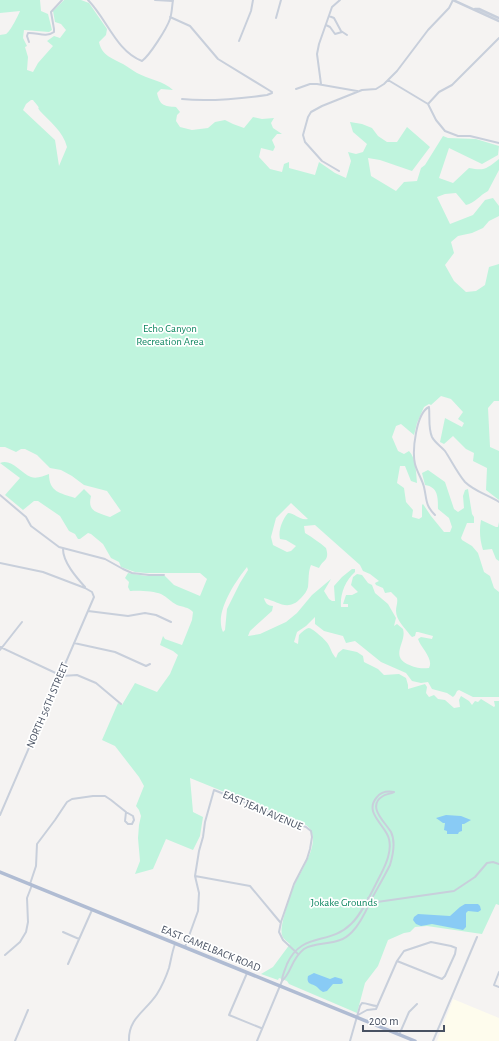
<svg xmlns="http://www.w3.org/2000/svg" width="499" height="1041" font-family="'Alegreya Sans',sans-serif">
<rect width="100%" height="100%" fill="#f5f3f2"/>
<path fill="#fefced" d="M453 999 499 1018V1041H437Z"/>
<path fill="#bff4dd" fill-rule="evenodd" d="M0 0H40L41 11 48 14 52 30 49 32 24 30 23 38 27 46 25 47 28 57 27 70 33 72 38 63 53 46 47 41 54 36 60 38 66 30 61 24 55 22 53 11 64 0H81L89 3 107 29 106 35 99 42C102 56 112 58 123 64 128 67 132 70 137 73 148 79 164 81 173 90L161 89 157 93C160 106 164 106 176 107L180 112 177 115 176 121 180 127 192 130 208 128 215 122 225 120 233 124 244 128 253 117 262 119 274 118 271 123 273 128 282 134H277L272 140 275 147 273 151 261 148 259 157 270 169 282 172 284 164 289 162V168L315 175 319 162 335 173 346 178 351 161 348 152 356 154 363 152 367 144 353 132 350 122 362 124 372 128 378 136 387 142H397L407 127 430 147 412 171 380 160 368 158 371 176 396 191 404 182 417 181 421 168 425 165 443 136 448 138 476 139 499 146 498 155 482 164 449 148 439 178 453 183 469 168C485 171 486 169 499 159V170L488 191C480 195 475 203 466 205L456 193 445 194 437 197 450 224 473 215 485 200 493 198 499 206V216L489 221 483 228 472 233 458 236 451 242 454 253 445 265 454 281 466 292 476 291 485 285 489 267 499 264V401H494L488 408 490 447 499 451V500L486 490 487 468 473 461 474 453 466 449 453 436 444 444 440 442 445 418 462 427 464 423 458 419 463 412 451 399 441 396 431 405 429 404 424 407 417 423 414 435 401 424 396 426 392 437 398 451 404 454 409 451C416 458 416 473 417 483L411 481 405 466H400L397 483 404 488 406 502 413 510 412 517 419 519 422 517V505L423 504 431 516 444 532H450L452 527 449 518 438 509C438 497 438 487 425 485L422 473 428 470 445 482 454 509 458 512 464 508 463 496 465 490 468 489 472 514 474 517V523H467L461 538 462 540 472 546 478 553 484 572 490 576 494 588 499 592V697H473L459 690 457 691 455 695 453 697 447 693 432 689 428 682 421 683 412 681 406 673 381 662 355 641 346 643 343 636 324 631 315 624V617L306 626 297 632 294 642 298 644 299 635C301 633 306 628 309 628 312 628 327 641 328 644 331 649 332 654 336 658L338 653 343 649 357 652 363 656 364 662 378 669 384 675 399 674 406 678 408 685V689L425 684 427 687 426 693 429 697 434 695 438 699 445 700 454 708 460 707 459 700 461 696 469 701 472 705 475 701 478 702 481 699 494 707 495 706 494 701H499V905L496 904 482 934 427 926 415 927 410 932 404 933 388 940 378 966 365 983 357 1013 289 984 287 981 279 978 278 980 261 974 273 967 290 944C287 941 283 939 282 935 279 927 291 892 295 884 302 869 324 838 306 825L190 778 193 812 203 817 200 836 193 850 166 839 153 869 135 874 140 861 138 838 139 825 141 816 139 810 136 806 144 786 139 777 115 746 102 740 118 703 122 705 135 683 157 692 170 674 178 655 173 651 160 645 163 636 165 639 182 645 192 620 193 612C188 607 183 607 177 605 171 602 167 597 161 594 155 591 137 590 130 591L128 587 129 582 125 578 128 573 146 576H165L174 585 200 596 207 579 200 573H146L135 572 121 567 119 562 111 558 103 544 91 534 88 533 80 539H78L75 534 69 531 60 516 38 501H34L23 510 5 495 20 478 0 463C11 458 21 473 31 477 37 479 43 476 49 474 49 492 60 493 75 498L84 489 91 496C87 512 97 512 110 517L121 511 107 491 84 485 72 476 61 470 50 468 37 455 25 449H21L16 452 5 447H0V35C1 35 5 34 6 34 10 32 19 14 20 11L0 13ZM31 100H33C34 102 36 103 37 105 41 110 36 106 40 111 50 122 63 131 67 147L59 166 55 140 23 110 26 104ZM291 503 308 519C300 521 295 513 288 513 282 520 278 531 280 539L286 540 296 546 291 551 287 552 273 545 271 537 276 518ZM315 525 360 565 363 571 370 574 379 581 375 583 376 585 383 588 385 593 391 592 397 598C398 603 396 606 396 611 396 620 405 628 410 635L412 637 415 636 416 632H418L433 636 432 639 421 637 418 639C421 648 434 659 429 668 420 669 416 668 407 664 390 655 407 642 403 629L397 624 394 626 396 618 388 604 375 593 372 585 368 583 362 575 357 574 353 577 351 585 358 592 352 595H346L343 604H348V607H341C340 594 345 581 355 572V569H352L342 577 334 586 335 601H332L329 599 324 591 331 579 312 595 297 613 286 622 260 634 248 636 250 631 272 611 273 606C268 606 265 603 264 598 279 602 288 612 301 598 304 595 307 591 308 587 309 579 308 572 311 565L319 568C323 559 330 561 326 548 319 542 313 538 305 533L304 526ZM247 567 248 570 240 583 227 609 225 630 223 632C214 613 235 582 247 567Z
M481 520 496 527H498L499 522V561L496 559 492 549 483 550C480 540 479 531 481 520Z"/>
<path fill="#89cbf5" d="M446 815 461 816 471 820 464 824H462V831L459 832 458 834H447V831L444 830 445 823H443L436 818Z
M465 904H478L480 906 481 910 478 912 468 911 466 913V927L463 930 432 924 421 926 416 924 413 920 414 917 418 914 450 916 460 907Z
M314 973 330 979 335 977 342 979 343 983 341 984H333L327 991 323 992C321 991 319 989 317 987 312 983 306 985 308 976Z"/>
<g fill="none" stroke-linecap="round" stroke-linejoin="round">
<path stroke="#c8cfdb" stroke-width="2" d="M88 0C107 19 116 51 142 61 150 55 167 28 170 19 172 13 172 6 173 0
M155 0 173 1
M329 16 334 18 341 31 347 35
M170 17 190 26 218 59 272 92
M276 18 281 0
M326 25 330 27 335 34 342 32
M239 41 251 11 253 0
M29 42 27 36 28 33C36 32 46 38 54 32V29L51 12 62 0
M388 80 428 104 436 120 445 131 458 136H470L499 143
M321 84 317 54 319 44 332 7 340 0
M296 89 310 84H317L357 91
M182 99C210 102 238 99 267 95L272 93
M428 104 439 92 452 85 499 38
M339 171 322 161 305 142 303 135 308 117 311 112 322 106 362 90 376 89 384 84 397 71 428 30 449 8 453 0
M0 495 26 517 31 526 59 547 105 559 123 569 132 573 149 575H164
M435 515C425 505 427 500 424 487 422 479 417 472 415 464 412 451 416 413 429 407 430 417 428 428 432 437 435 443 441 446 445 451 451 460 458 474 465 482 474 491 488 495 499 502
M63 549C63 562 76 577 85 587
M0 563 43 572 85 588 92 592 94 597 0 815
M88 611 128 616 145 613 156 615 171 622
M74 643 115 652 146 666 150 664
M0 647 62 676 77 675 96 683 121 704
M0 650 22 622
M126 812 133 816 134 820 132 824H128L125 821Z
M195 876 250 886 280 922
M30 884 36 866 37 844 55 820 67 802 72 799 93 796H105L111 800 126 812
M368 898 377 902 454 891 475 877 487 863 493 862 499 864
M63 932 79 939
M185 947 198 911 199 893 195 876 199 851 203 837 205 822 214 790 306 827 311 831 312 837 310 849 307 859 294 884 281 922 279 932 283 940 298 954
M5 955 20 942 26 932 28 922 27 898 32 885
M68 964 92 910
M499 972 494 985 499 987
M247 973 229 1015 261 1028
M282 981C282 975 285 970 287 964 302 931 329 946 351 924 363 913 373 889 381 874 386 864 392 851 389 839 386 825 363 813 377 797 381 792 388 791 394 792
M358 1015 367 1010 376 1009 397 961 404 951 431 942 451 946 456 948 455 954 445 976 442 979 397 961
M399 1035 409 1012 417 1004
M15 1041 28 1010
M129 1041C128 1018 146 1011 157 994 162 986 166 977 169 968 171 960 172 952 175 944
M257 1041 282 981C292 972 291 959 304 949 315 942 328 945 340 940 344 939 349 935 352 932 361 923 366 911 371 900 377 889 384 877 390 865 393 855 396 842 391 832 385 822 366 806 383 796 386 794 390 794 394 792
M350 1041 360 1006 362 1003C367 1003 372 1006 377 1006
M433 1041 477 937"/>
<path stroke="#c8cfdb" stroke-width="2.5" d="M453 0 499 21
M475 9H479L499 18"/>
<path stroke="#b0bcd3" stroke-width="3.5" d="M0 872 415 1041"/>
</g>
<g text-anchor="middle" stroke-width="3.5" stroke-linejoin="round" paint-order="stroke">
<g font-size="11" fill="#0f8761" stroke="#fff">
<text x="170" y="332">Echo Canyon<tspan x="170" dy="13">Recreation Area</tspan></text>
<text x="344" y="906">Jokake Grounds</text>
</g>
<g font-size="11" fill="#485162" stroke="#fff">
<text transform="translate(47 705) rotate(-67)" y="4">NORTH 56TH STREET</text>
<text transform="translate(263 810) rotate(23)" y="4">EAST JEAN AVENUE</text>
<text transform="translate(211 948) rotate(22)" y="4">EAST CAMELBACK ROAD</text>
</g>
</g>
<path d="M363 1025v6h81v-6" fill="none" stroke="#485162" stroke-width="2"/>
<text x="369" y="1025" font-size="12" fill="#485162" stroke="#ffffff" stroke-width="3" paint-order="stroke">200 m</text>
</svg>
